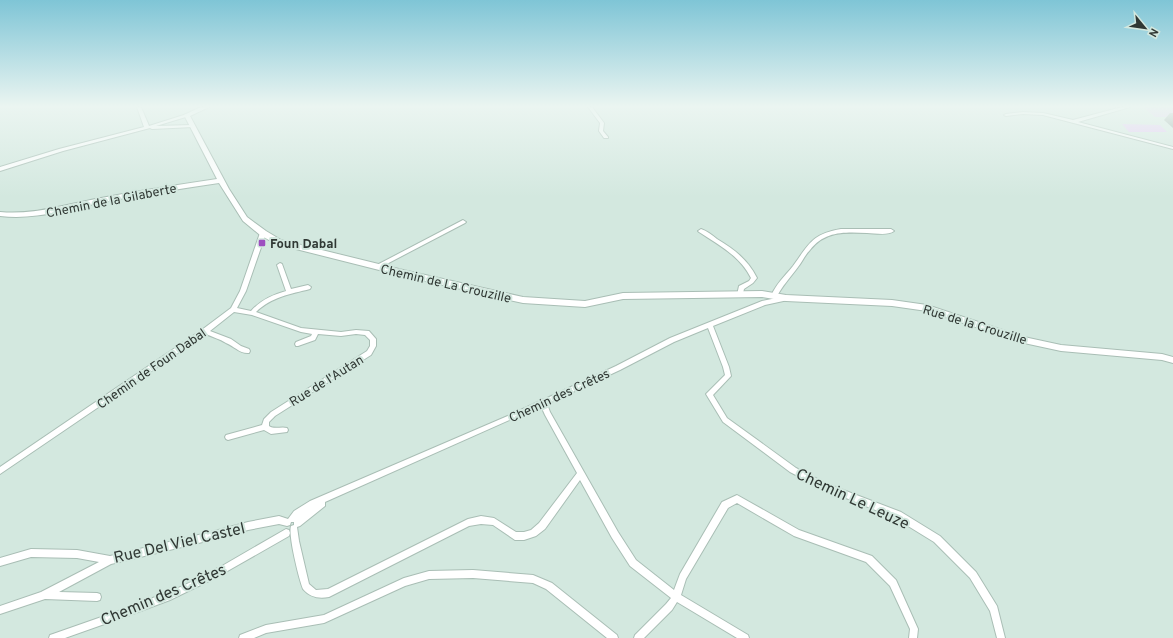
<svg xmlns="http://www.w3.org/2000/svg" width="1173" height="638" font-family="Overpass,sans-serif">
<rect width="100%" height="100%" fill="#d3e8df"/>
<path fill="#e8c4fa" d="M1143 107H1173V117H1155Z
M1122 124 1160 125 1167 132H1129Z"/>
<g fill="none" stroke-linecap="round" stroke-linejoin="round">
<g stroke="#a9beb5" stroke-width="2">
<path id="street" d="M137 107H141L149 126 187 114H189V116L156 126 193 125 195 126 193 127 152 129 150 128 63 151 0 171V167L59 149 144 127Z
M588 107H592L604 123 603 131 608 137V138H604L599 131 600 123Z
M1122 107H1130L1078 122 1173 147V149L1043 115 1023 114 1006 116 1004 115 1006 114 1023 112 1043 113 1073 120Z
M463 220 466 222 465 223 379 268 377 269 374 267 375 266Z
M701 229C707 231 712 235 717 239 734 249 748 260 757 278L753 283 744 289 742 297H740L737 295 739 286 749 281 751 278C740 256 719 245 699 232L698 231Z
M841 229H891L894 231C888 236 874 233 867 233 844 232 825 231 810 250 805 255 802 262 798 267 790 278 782 286 776 298H772L771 296C776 284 785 276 793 266 809 244 812 234 841 229Z
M263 231 266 233 246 291 237 308 251 311C261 300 272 295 286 291L277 265 280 263 282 264 291 289 308 285 311 287 310 289C291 294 271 297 256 312L301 328 341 332 356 330 369 331 376 339V346L371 355 275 416 269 422V426C275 430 281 426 287 428L288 430 287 432 271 434 264 430 228 440 226 439 225 437 226 435 262 425 264 419 271 412 367 351 370 346V340L365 335 356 334 341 336 318 334 315 340 298 346H296L295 344 296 342 311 336 312 334 301 332 252 315 234 312 210 331 231 339 241 346 249 349 250 351 249 353C240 354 234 346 226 343 220 339 212 337 206 334L0 474V467L203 329 231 308 240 291 260 233Z
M786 296 789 298 788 300 765 305 713 326 729 367 731 376 713 395 727 418 796 468 825 483 901 512 940 536 976 572 997 606 1005 638H997L990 611 970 578 934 542 895 518 819 487 790 472 723 422 706 394 725 375 723 367 708 328 674 342 620 370 547 404 550 412 618 532 636 560 674 590 680 574 722 502 737 495 799 530 872 556 896 580 918 629 917 638H909L910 629 890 586 866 562 794 536 737 503 728 508 686 579 681 595 748 635 749 638H737L677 602 672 610 644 638H634L635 635 666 604 671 598 630 566 612 538 580 480 545 529 536 536 524 540H515L493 525 481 524 469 526 329 597C318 599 310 597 303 589 299 579 288 535 291 526L294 525V522H291L290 525 287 526 279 524 248 530 211 540 111 564 59 592 97 593 100 594 101 597 100 600 97 601 45 599 0 614V606L41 592 99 562 77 558 31 557 0 566V558L31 549 77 550 110 556 211 532 248 522 279 516 288 519 294 511 310 501 510 415 540 401 541 399H545L616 366 670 338 762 301ZM541 406 545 415 577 473 539 523 531 530 524 532H516L494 518 481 516 468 519 328 589 316 590 309 584 299 541 297 527 300 526 325 506V502Z
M286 529 289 530 290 533 289 536 217 577 170 600 130 615 65 638H49L50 635 53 634 130 607 183 586 222 566Z
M473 570 533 575 552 583 617 635 618 638H607L546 589 533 583 473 578 429 579 405 586 324 623 266 633 254 638H239L240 635 266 625 324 615 404 578 429 571Z"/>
</g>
<g stroke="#a9beb5" stroke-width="2">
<path id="secondary" d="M201 107H209L190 116 229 189 247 217 266 231 281 240 403 270 523 297 585 301 623 293 762 291 786 295 892 300 927 305 1024 337 1061 345 1162 354 1173 357V363L1162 360 1061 351 1024 343 927 311 892 306 786 301 762 297 623 299 585 307 523 303 403 276 276 244 260 235 243 221 219 183C179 189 139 195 99 203 66 210 35 220 0 216V212C34 215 64 205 96 199 137 191 177 185 217 179L184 115Z"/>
</g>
<use href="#street" fill="#fff" fill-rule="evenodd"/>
<use href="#secondary" fill="#fff" fill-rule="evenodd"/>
</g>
<path fill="#859790" d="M1170 113H1173V128L1164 120Z"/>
<linearGradient id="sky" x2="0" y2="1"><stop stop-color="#7fc5d6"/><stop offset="0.54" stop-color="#ebf5f1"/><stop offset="1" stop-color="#ebf5f1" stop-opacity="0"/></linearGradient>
<rect width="1173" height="197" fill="url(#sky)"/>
<rect fill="#9d4fc0" stroke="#d3e8df" stroke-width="1.5" x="258" y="239" width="8" height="8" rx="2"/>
<g text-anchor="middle" stroke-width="4" stroke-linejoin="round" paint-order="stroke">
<g font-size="13" fill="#303834" stroke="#d3e8df">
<text transform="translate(111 200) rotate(-11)" y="5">Chemin de la Gilaberte</text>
<text transform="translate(446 283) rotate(13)" y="5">Chemin de La Crouzille</text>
<text transform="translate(975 324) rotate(17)" y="5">Rue de la Crouzille</text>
<text transform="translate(151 368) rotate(-35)" y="5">Chemin de Foun Dabal</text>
<text transform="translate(326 380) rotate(-32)" y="5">Rue de l'Autan</text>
<text transform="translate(559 395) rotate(-25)" y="5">Chemin des Crêtes</text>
</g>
<g font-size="13" font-weight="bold" fill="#303834" stroke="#d3e8df" text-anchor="start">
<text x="270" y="248">Foun Dabal</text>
</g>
<g font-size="16" fill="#303834" stroke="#d3e8df">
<text transform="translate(853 498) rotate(25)" y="6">Chemin Le Leuze</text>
<text transform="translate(179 542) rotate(-13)" y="6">Rue Del Viel Castel</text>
<text transform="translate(163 594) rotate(-23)" y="6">Chemin des Crêtes</text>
</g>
</g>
<g transform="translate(1145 28) rotate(119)" stroke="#d3e8df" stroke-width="3" paint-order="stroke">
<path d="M0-3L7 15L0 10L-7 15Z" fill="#303834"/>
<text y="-6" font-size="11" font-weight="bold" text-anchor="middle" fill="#303834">N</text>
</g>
</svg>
